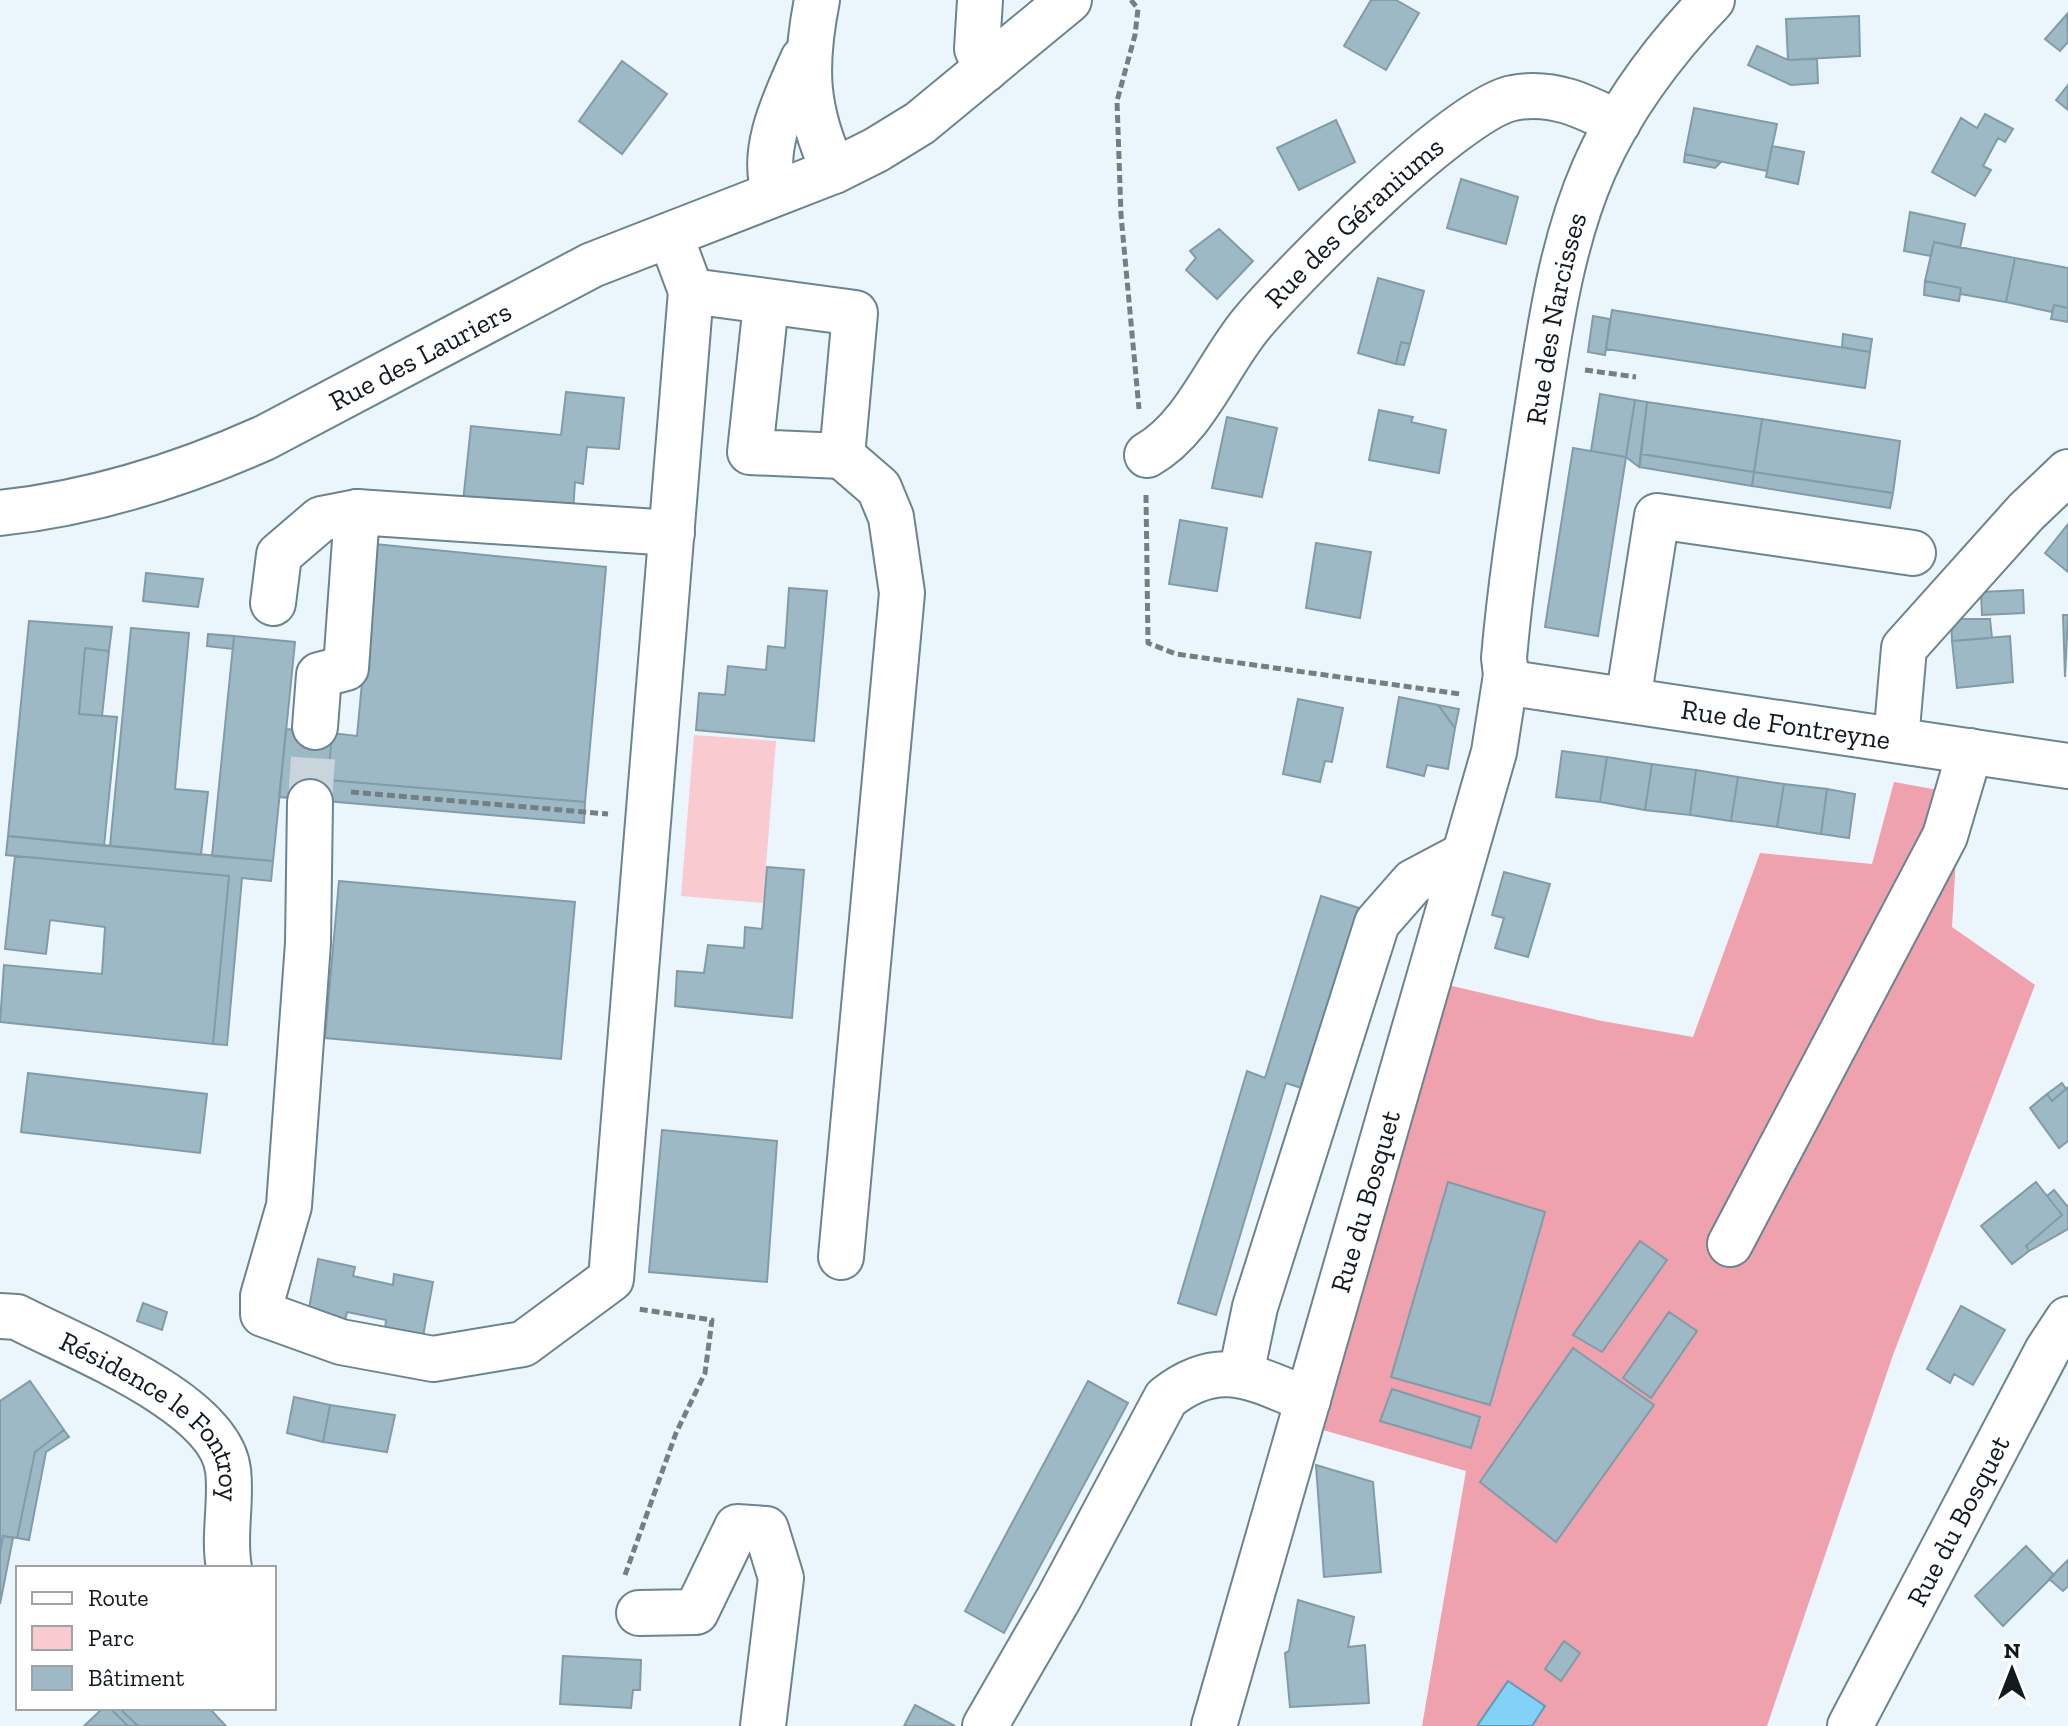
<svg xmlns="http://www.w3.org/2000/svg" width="2068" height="1726" font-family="'Zilla Slab',serif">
<rect width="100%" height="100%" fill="#ebf6fc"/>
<path fill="#f9cad0" d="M694 735 776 741 763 903 681 896Z"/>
<path fill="#efa1ad" d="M1894 782 1977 797 1956 857 1952 927 2035 985 1893 1355 1767 1726H1422L1466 1471 1323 1430 1448 985 1602 1021 1693 1037 1760 853 1872 864Z"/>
<path fill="#82d1f7" stroke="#609ab6" stroke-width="2" d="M1508 1681 1545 1706 1532 1726H1477Z"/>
<path fill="#9eb9c6" stroke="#819ba8" stroke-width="2" d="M1371 0H1396L1419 13 1386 70 1344 46Z
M2067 14 2068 42 2060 51 2045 39Z
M1859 16 1860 56 1788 60 1786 19Z
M1757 46 1788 60 1817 59 1818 83 1791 85 1748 65Z
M622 61 667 94 622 154 579 121Z
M2068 85V110L2056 100Z
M1694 108 1777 124 1767 171 1685 154Z
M1985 114 2013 129 2005 142 1998 138 1983 166 1991 170 1975 196 1932 172 1961 118 1977 128Z
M1336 120 1355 162 1299 190 1277 148Z
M1772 146 1804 152 1798 184 1766 177Z
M1685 154 1721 162 1715 168 1684 162Z
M1461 179 1518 197 1506 244 1447 228Z
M1910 212 1965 224 1960 248 1934 242 1931 256 1904 251Z
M1219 229 1253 261 1217 299 1186 270 1196 258 1190 251Z
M1934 242 2015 258 2006 302 1960 294 1961 288 1925 281Z
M2015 258 2068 268V308L2054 305 2052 312 2006 302Z
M1378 278 1424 291 1410 344 1401 342 1396 364 1358 353Z
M1925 281 1961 288 1959 301 1924 295Z
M2054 305 2068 308V322L2051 319Z
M1612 310 1870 352 1865 388 1606 349Z
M1593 316 1610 319 1605 355 1588 352Z
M1843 334 1872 339 1870 352 1842 347Z
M1401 342 1410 344 1404 365 1396 364Z
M566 392 624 398 619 449 587 447 583 484 575 482 573 512 463 502 471 426 561 435Z
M1600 394 1635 400 1626 457 1591 451Z
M1635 400 1647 402 1639 467 1626 457Z
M1647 402 1762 419 1754 472 1641 454 1640 465Z
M1379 410 1413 417 1411 422 1446 430 1439 473 1369 460Z
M1227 417 1277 428 1262 497 1212 488Z
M1762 419 1900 441 1893 493 1754 472Z
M1573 448 1626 457 1598 636 1545 627Z
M1641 454 1754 472 1752 486 1639 467Z
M1754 472 1893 493 1890 508 1752 486Z
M1180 520 1227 528 1217 591 1169 584Z
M2068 524V572L2045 553Z
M1316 543 1371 552 1360 618 1306 608Z
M375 544 606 567 585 802 328 780 332 733 357 736Z
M146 573 203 579 198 607 143 601Z
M789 588 827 591 814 741 696 730 699 693 725 695 728 666 766 670 768 646 785 648Z
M2023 590 2024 613 1982 615 1981 592Z
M2063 615H2068L2065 677Z
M1951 619H1990L1992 638 1952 641Z
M29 621 112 627 109 651 85 648 79 714 117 717 104 846 8 836Z
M131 628 189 633 175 789 208 792 201 855 110 846Z
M208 634 234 636 233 649 207 646Z
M234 636 295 642 273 861 212 856Z
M2010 636 2013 682 1957 688 1952 641Z
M85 648 109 651 102 716 79 714Z
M1399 697 1438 705 1455 728 1448 769 1427 765 1424 776 1387 767Z
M1298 699 1343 708 1332 762 1325 761 1320 782 1283 774Z
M1438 705 1459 709 1455 728Z
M286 729 332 733 328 780 585 802 584 823 279 797Z
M1562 751 1607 757 1600 802 1556 797Z
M1607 757 1652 764 1645 810 1600 802Z
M1652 764 1696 770 1690 815 1645 810Z
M1696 770 1738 777 1731 821 1690 815Z
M1738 777 1784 784 1777 827 1731 821Z
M1784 784 1827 789 1821 834 1777 827Z
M1827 789 1855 794 1849 838 1821 834Z
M8 836 273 861 271 881 242 878 227 1045 213 1044 229 876 6 855Z
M15 856 229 876 213 1044 0 1022 4 965 102 974 105 927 50 920 46 954 5 949Z
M767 867 804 870 792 1018 675 1006 677 971 704 973 708 945 744 948 745 927 762 929Z
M1504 872 1550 884 1528 957 1495 948 1504 918 1492 915Z
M339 881 575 902 561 1059 325 1038Z
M1321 896 1359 908 1304 1089 1286 1083 1216 1315 1178 1303 1247 1071 1265 1078Z
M28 1073 207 1094 200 1153 21 1132Z
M2062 1083 2066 1089 2052 1101 2047 1094Z
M2068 1087V1141L2059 1148 2030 1108 2047 1094 2052 1101Z
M662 1130 777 1141 767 1282 649 1272Z
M1448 1182 1545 1212 1490 1405 1391 1377Z
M2036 1182 2062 1215 2026 1246 2029 1251 2012 1264 1981 1226Z
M2054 1190 2068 1207V1229L2029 1251 2026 1246 2062 1215 2047 1196Z
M1640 1241 1667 1260 1602 1352 1573 1335Z
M318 1259 355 1267 353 1276 393 1285 394 1274 433 1282 423 1336 385 1329 386 1320 347 1312 345 1321 308 1314Z
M143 1303 167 1312 162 1330 137 1321Z
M1961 1306 2005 1330 1973 1385 1954 1374 1950 1383 1927 1369Z
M1669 1312 1697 1331 1651 1398 1623 1378Z
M1573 1348 1654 1405 1556 1542 1480 1482Z
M30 1381 64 1430 35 1452 17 1538 3 1536 0 1552V1401Z
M1088 1381 1128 1403 1004 1633 965 1611Z
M1392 1389 1480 1417 1471 1448 1380 1421Z
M294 1397 330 1405 323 1442 287 1433Z
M330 1405 395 1415 387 1452 323 1442Z
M64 1430 69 1437 46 1452 29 1540 17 1538 35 1452Z
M1316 1465 1373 1482 1381 1572 1324 1577Z
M3 1536 13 1538 0 1604V1552Z
M2026 1546 2054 1575 2003 1626 1975 1596Z
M2068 1560V1586L2063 1591 2049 1579Z
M1298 1600 1354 1617 1348 1647 1365 1645 1369 1703 1290 1707 1285 1653 1289 1651Z
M1564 1641 1580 1653 1561 1681 1545 1669Z
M563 1656 641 1660 640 1690H633L631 1708 560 1704Z
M915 1705 955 1726H904Z
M103 1708H116L113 1711 128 1726H84Z
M119 1708H209L226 1726H138Z
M119 1708 138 1726H128L113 1711Z"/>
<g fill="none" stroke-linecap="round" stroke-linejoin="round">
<path stroke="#cad5db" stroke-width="44" stroke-dasharray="44 22" stroke-linecap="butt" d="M310 802 315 727"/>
<g stroke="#6a8490" stroke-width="48">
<g id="minor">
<path d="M817 0C804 66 805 109 834 171"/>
<path d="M980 0 977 49 986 69"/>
<path d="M775 193C759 151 786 98 803 59"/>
<path d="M691 291 855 313 842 456 750 452 766 304"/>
<path id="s1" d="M1147 455C1195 428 1217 365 1252 323 1292 275 1458 108 1513 98 1552 90 1584 106 1618 123"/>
<path d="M273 603 279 555 321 519 357 512"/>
<path id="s2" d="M1506 675 1517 684 2068 766"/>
<path d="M1628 700 1657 516 1913 553"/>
<path d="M315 727 319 675 346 668 357 512 672 533"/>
<path d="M1896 740 1904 648 2026 512 2068 472"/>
<path d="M310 802 308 943 289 1206 263 1296V1314L341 1342 433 1359 523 1344 611 1279 691 291 670 235"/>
<path d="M1730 1244 1945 836 1970 751"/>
<path d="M841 1257 902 593 891 517 879 488 842 456"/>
<path id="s3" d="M0 1316 17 1317C74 1347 220 1402 228 1470 232 1502 223 1536 229 1568"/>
<path d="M1241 1374 1255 1307 1377 923 1413 882 1464 855"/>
<path d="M639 1613 696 1612 737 1527 766 1529 781 1578 763 1726"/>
<path d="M985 1726 1059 1598 1166 1398C1219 1356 1253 1378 1308 1400"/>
<path id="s4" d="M1214 1726 1494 752 1506 675 1504 658C1511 577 1524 497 1536 417 1549 334 1560 247 1594 169 1622 105 1664 50 1712 0"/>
<path id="s5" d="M1850 1726 2047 1351 2068 1319"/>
</g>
</g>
<g stroke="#6a8490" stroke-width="48">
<g id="major">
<path id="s6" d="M0 513C93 503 179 476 264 438L592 265 834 171 876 150 920 123 1069 0"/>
</g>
</g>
<path stroke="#747f84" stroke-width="5" stroke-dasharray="8 4" stroke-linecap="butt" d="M1131 0 1138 9 1135 35 1117 101 1121 215 1139 409
M1585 370 1636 377
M1146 495 1148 643 1176 654 1460 694
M351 792 608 814
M625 1575 676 1433 705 1373 712 1320 638 1309"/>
<use href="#minor" stroke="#fff" stroke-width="44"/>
<use href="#major" stroke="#fff" stroke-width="44"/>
</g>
<g text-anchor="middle" stroke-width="8" stroke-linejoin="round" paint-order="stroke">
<g font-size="28" fill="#101a1f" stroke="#fff">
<text dy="10" stroke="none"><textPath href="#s1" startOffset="314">Rue des Géraniums</textPath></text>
<text dy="10" stroke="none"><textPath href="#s4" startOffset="1452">Rue des Narcisses</textPath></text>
<text dy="10" stroke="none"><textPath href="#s6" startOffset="452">Rue des Lauriers</textPath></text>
<text dy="10" stroke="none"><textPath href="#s2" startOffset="286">Rue de Fontreyne</textPath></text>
<text dy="10" stroke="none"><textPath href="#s4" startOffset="546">Rue du Bosquet</textPath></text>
<text dy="10" stroke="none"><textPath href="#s3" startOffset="192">Résidence le Fontroy</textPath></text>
<text dy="10" stroke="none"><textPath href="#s5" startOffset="232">Rue du Bosquet</textPath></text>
</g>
</g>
<rect x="16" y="1566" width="260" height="144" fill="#ffffff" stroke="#9fa3a5" stroke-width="2"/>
<rect x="32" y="1592" width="40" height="12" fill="#ffffff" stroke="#9fa3a5" stroke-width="2"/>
<text x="88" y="1606" font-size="24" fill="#101a1f">Route</text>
<rect x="32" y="1626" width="40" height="24" fill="#f9cad0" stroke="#9fa3a5" stroke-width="2"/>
<text x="88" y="1646" font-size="24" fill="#101a1f">Parc</text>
<rect x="32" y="1666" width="40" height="24" fill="#9eb9c6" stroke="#9fa3a5" stroke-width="2"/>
<text x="88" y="1686" font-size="24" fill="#101a1f">Bâtiment</text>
<g transform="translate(2012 1670)" stroke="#ffffff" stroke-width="6" paint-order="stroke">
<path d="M0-6L14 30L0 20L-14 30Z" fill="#101a1f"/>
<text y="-12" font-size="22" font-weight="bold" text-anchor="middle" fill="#101a1f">N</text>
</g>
</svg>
